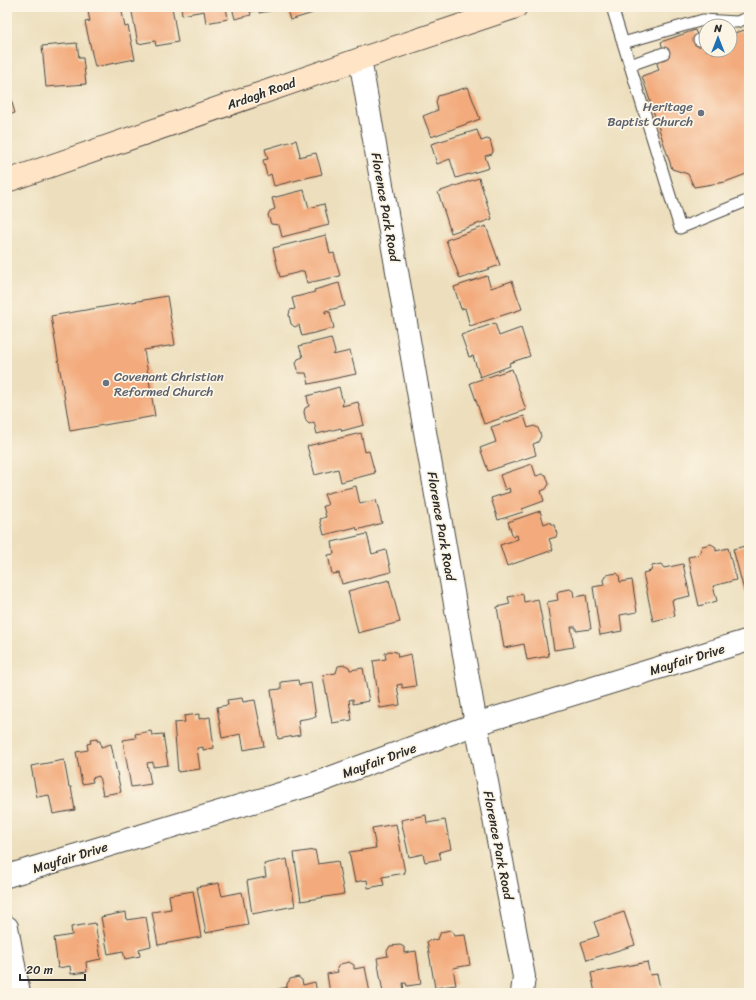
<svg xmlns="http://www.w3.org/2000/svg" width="756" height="1000" font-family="Sriracha,sans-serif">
<rect width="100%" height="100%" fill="#fcf5e5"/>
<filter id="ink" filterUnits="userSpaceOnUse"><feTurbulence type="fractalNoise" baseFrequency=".025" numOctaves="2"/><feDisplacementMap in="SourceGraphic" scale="8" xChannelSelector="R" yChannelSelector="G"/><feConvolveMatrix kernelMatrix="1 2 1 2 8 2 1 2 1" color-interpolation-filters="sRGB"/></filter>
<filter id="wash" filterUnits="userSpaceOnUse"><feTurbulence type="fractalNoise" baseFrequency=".012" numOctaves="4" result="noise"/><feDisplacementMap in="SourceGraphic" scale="16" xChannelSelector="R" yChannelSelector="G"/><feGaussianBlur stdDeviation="0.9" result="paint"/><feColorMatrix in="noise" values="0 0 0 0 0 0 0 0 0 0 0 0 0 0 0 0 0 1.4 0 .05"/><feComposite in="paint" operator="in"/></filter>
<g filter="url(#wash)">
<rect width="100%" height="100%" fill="#eddfbd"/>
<g id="blocks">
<path fill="#f3aa7b" d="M87 7H121L125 27 128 26 135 59 95 67 85 22 90 21Z
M131 7H172L178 42 156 46 155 41 138 44Z
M181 7H226L228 19 206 23 204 11 182 15Z
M232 7H279L280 9 259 13V10L250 12 251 15 235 19Z
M286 7H311L313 13 290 20Z
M749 29V149L747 156 749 173 725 182 694 187 688 174 672 169 642 76 659 70 656 60 665 57 661 42 695 30 701 45 706 43V50H712L713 53 723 50H730V34Z
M77 43 79 58H83L86 84 46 87 42 46Z
M7 86 15 113 7 115Z
M468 87 480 119 431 137 423 116 438 110 436 102 438 96Z
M477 130 481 141 487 139 490 140 493 151 492 154 485 156 489 168 456 178 450 159 437 164 431 144Z
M296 140 300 155 299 157 316 153 322 174 274 186 271 174 267 176 263 160 268 159 265 149Z
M479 178 492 219 451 233 438 192Z
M304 190 309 208 324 204 329 225 282 237 279 225 271 224 268 215 270 211 275 209 272 198Z
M486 226 500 265 460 279 446 240Z
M326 235 330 254 334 253 340 276 307 283 304 271 280 277 273 248Z
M487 276 491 288 512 281 522 309 470 326 465 308 461 309 454 287Z
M339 283 345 306 325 311V313L330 312 334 328 302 336 299 325 295 327 291 324 289 315 290 310 295 309 292 298 315 292 314 290Z
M167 296 175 345 144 350 155 416 70 431 51 316Z
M495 323 499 336 521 328 530 356 509 363 510 366 480 377 473 356 469 357 461 335Z
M331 338 335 352 333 355 350 351 356 374 309 384 306 373H299L296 363 298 359 303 357 299 346Z
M512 369 526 410 484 424 470 383Z
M339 387 343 403 342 406 358 402 364 425 342 431 341 428 317 434 314 422 309 424 306 421 304 412 305 408 309 406 307 396Z
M524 416 528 428 534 426 538 428 541 436 538 442 533 444 536 455 488 471 480 448 496 442 491 427Z
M361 433 365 452 369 451 375 473 341 482 338 469 315 475 307 446Z
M532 464 536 476 543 474 546 475 549 484 546 489 541 491 544 501 522 509 523 512 498 520 491 498 510 492 509 488 505 490 500 475Z
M356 486 360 504 376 500 382 523 357 530 356 527 324 535 320 519 326 517 323 506 328 505 324 494Z
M540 511 544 524 549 522 554 525 557 534 556 537 549 539 553 550 507 566 500 545 518 539 517 535 513 537 508 522Z
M367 534 372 554 386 550 391 572 342 584 339 573 332 574 328 555 334 554 332 542Z
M711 544 716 547V551L728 548 736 580 713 586 717 601 699 606 688 557 699 555 702 546Z
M749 545V593L745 594 733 549Z
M661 564 664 568 683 564 690 596 672 600 675 616 653 621 643 573 651 571 652 566Z
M617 573 619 575 620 582 632 580 637 612 620 615 622 631 600 635 593 587 604 585 603 580 606 575Z
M389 580 400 622 358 633 348 591Z
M570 589 573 591 574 597 586 595 591 629 576 631V627H571L574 647 554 650 547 602 558 600 557 594 559 591Z
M523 594 524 602 538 599 549 656 527 660 524 644 504 648 497 607 510 604 508 597Z
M389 651 397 652 398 657 411 654 416 686 402 688V684L397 685 400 705 380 708 373 661 386 659 385 653Z
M345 665 349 667 350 670 363 668 369 701 353 704V699L349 700 352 720 332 723 323 675 336 673 338 666Z
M298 680 299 685 311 683 316 717 298 720 300 735 278 739 271 690 281 689V682Z
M242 698 243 702 255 700 264 746 244 750 241 734 222 738 217 707 228 705 227 700Z
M199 714V719L210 717 214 748 203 750V747L197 748 200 769 178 772 174 723 185 722 184 716Z
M151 731 152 735 163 734 168 765 153 767V762L147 763 151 784 131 787 123 740 136 738 135 734Z
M97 739V741H100L101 747 111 744 121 792 103 795 99 776 92 778 93 782 82 784 76 752 88 750 87 744 91 743 90 740Z
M64 760 69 787H71L75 810 53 814 49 795 37 797 31 766Z
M426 815 427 823 445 820 451 849 439 852 441 859 425 862 423 854 409 857 401 820Z
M396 824 405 873 382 877 384 885 368 888 367 880 355 882 349 852 376 848 372 828Z
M315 850 318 864 338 861 344 894 301 901 294 853Z
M287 859 295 906 252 914 247 881 266 877 264 864Z
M219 883 222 896 242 892 248 925 206 933 197 887Z
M193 891 201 937 158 945 152 912 171 909 169 895Z
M126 912 127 920 146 917 151 946 139 949 140 956 125 959 123 951 108 954 101 917Z
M624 912 635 945 587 960 581 942 599 936 594 922Z
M95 923 101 959 86 962 87 972 71 974 70 966 58 968 54 938 72 935 71 927Z
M450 930 453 932 454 936 465 935 470 965 453 968 456 985 435 988 427 941 438 939 441 932Z
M400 945 404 947V953L416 951 421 984 407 986 406 983H403L404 993H383L377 958 388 956 387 951 390 946Z
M349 962 354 965V969L365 967 370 993H330L327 974 338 972 337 968 340 964Z
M647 962 650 975 657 974 660 988 653 990V993H611V991L602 993H595L591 973Z
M298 977 302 980 303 985 315 982 317 993H276L275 990 287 987V984L290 979Z"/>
</g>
</g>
<g filter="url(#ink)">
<use href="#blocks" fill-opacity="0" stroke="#484641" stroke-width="1"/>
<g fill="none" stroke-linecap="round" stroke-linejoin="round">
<g stroke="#484641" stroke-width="13">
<path id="lane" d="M612 7 680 228 749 200
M699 40 706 38
M623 43 703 20 737 22 749 17
M630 65 664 53"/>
</g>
<g stroke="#484641" stroke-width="24">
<path id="street" d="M360 59 476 724 524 977 522 993
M7 876 316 783 476 724 749 640
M7 927 19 993"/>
</g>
<g stroke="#484641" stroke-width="24">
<path id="secondary" d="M7 181 360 59 516 7"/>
</g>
<use href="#lane" stroke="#fff" stroke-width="11"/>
<use href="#street" stroke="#fff" stroke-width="22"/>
<use href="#secondary" stroke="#ffe4c6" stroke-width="22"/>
</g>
</g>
<g fill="#6b7280" stroke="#fcf5e5" stroke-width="1.5">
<circle cx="701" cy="113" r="4"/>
<circle cx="106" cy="383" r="4"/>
</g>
<g text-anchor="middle" stroke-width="3.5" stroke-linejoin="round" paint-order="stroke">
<g font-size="13" fill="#2b2b2b" stroke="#fcf5e5">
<text transform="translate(261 93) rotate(-19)" y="5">Ardagh Road</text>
<text transform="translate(386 207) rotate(80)" y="5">Florence Park Road</text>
<text transform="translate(442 526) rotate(80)" y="5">Florence Park Road</text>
<text transform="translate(687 659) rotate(-17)" y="5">Mayfair Drive</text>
<text transform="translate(379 760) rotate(-20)" y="5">Mayfair Drive</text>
<text transform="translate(499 845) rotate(79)" y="5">Florence Park Road</text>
<text transform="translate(70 857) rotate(-17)" y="5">Mayfair Drive</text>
</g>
<g font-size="13" fill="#5b616d" stroke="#fcf5e5" text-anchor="end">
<text x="693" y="111">Heritage<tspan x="693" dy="15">Baptist Church</tspan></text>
<text x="114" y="381" text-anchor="start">Covenant Christian<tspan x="114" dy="15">Reformed Church</tspan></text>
</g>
</g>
<rect width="756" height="1000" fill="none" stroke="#fcf5e5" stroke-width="24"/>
<g transform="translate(718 38)"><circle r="19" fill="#fcf5e5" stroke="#a8a49b"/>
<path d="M0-3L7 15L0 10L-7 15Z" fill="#1f6fb2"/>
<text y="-6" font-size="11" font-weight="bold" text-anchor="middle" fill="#2b2b2b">N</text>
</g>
<path d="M20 974v6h65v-6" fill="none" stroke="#2b2b2b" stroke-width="2"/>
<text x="26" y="974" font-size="12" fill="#2b2b2b" stroke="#fcf5e5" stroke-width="3" paint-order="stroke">20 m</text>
</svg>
